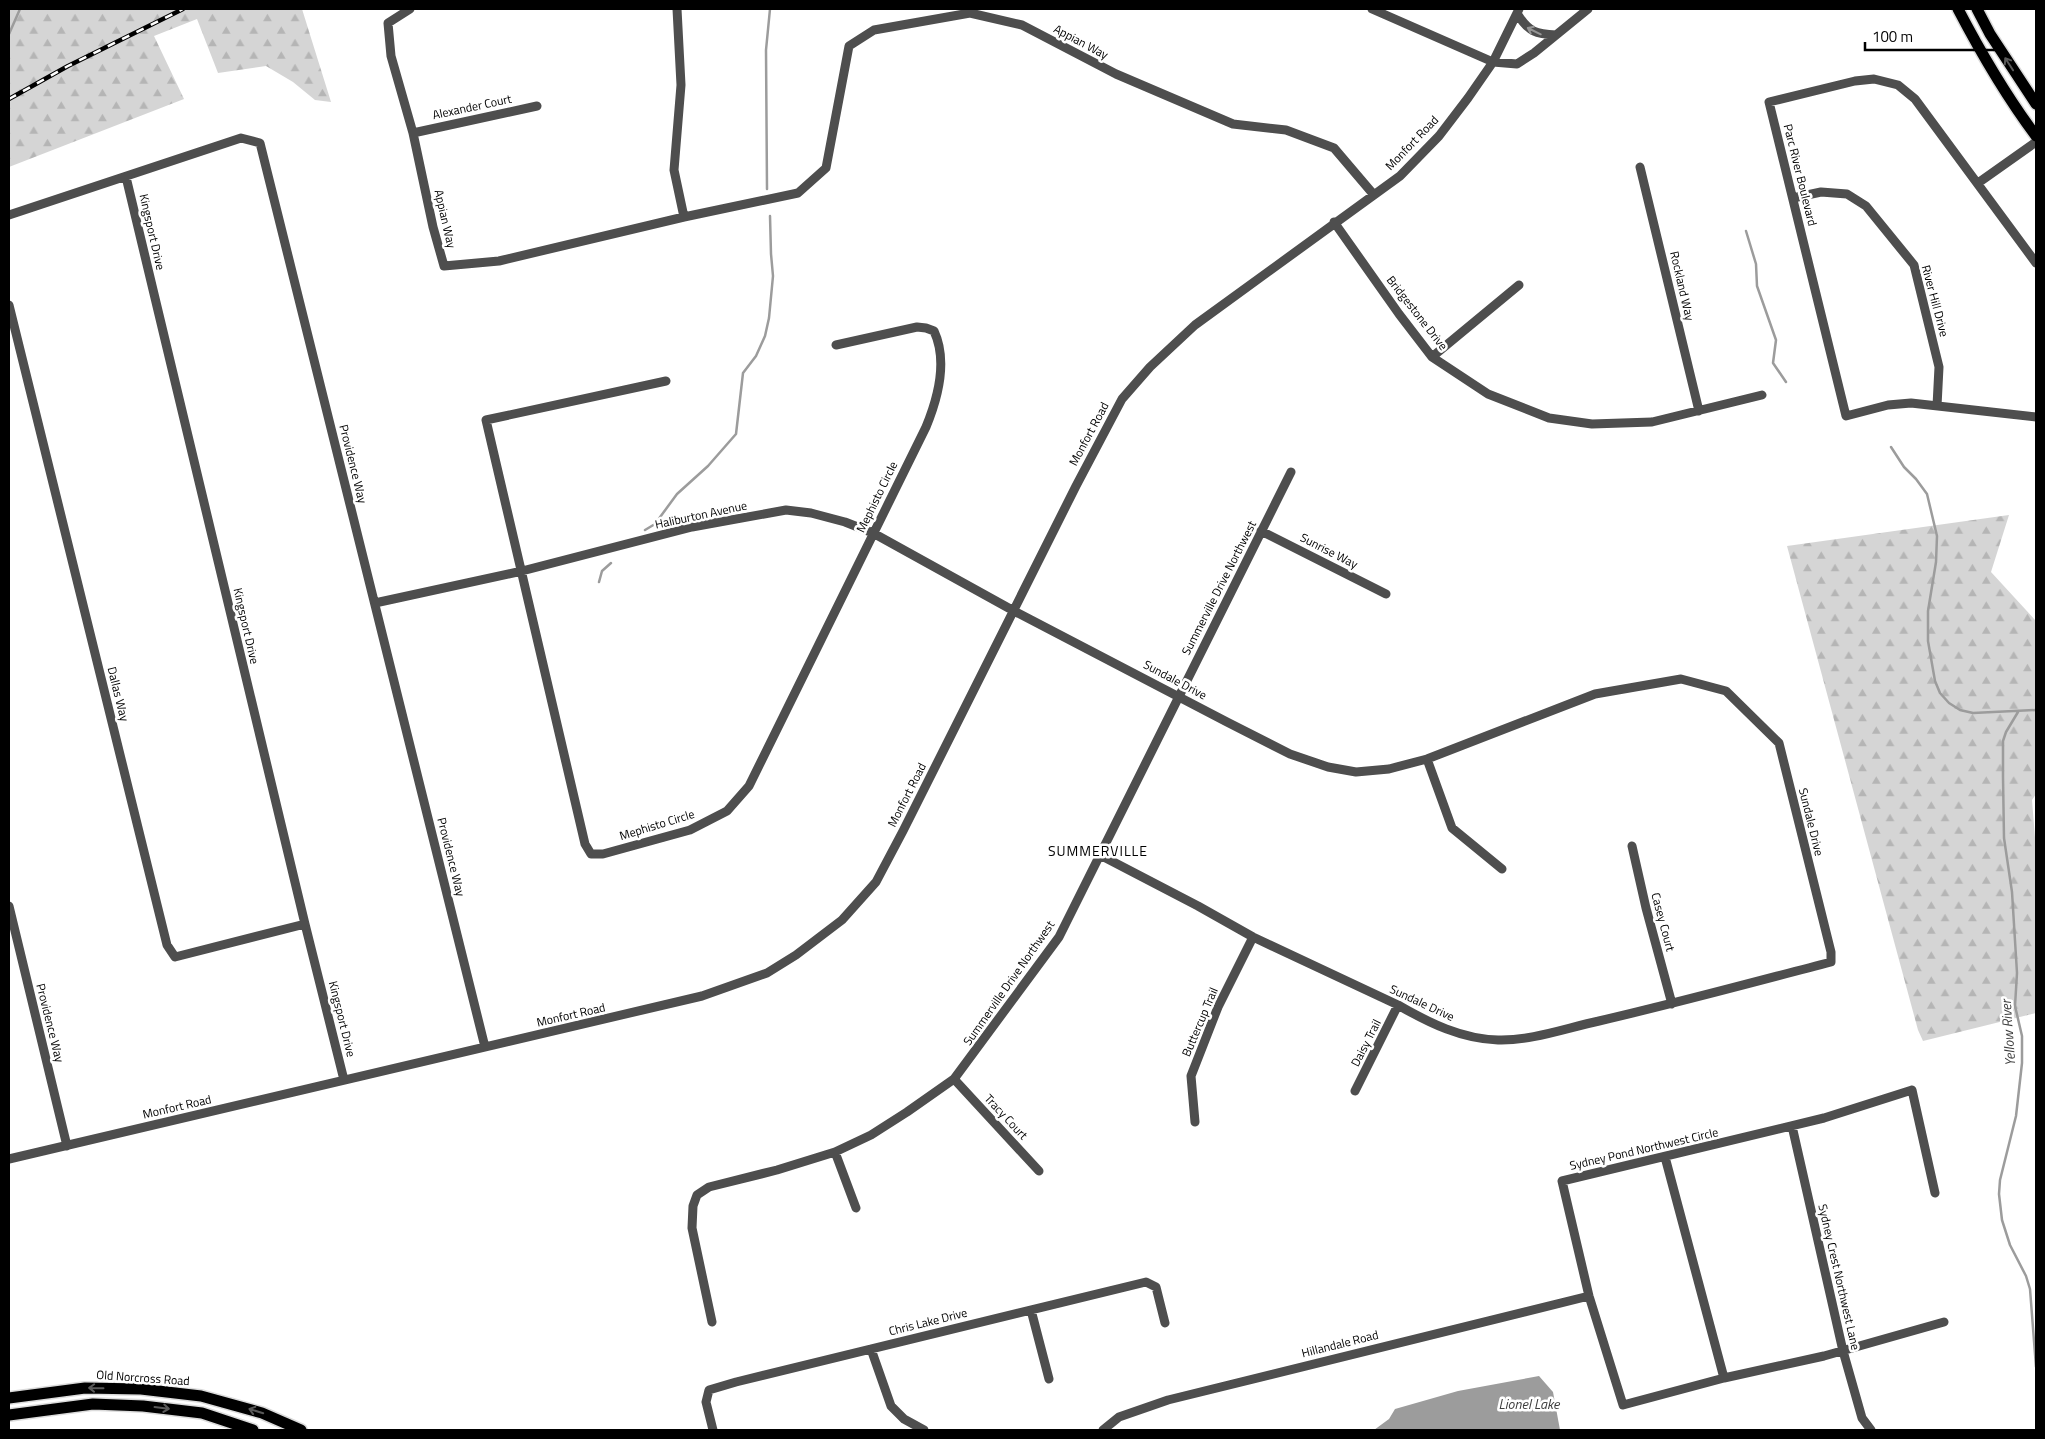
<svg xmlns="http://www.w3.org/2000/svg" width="2045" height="1439" font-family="'Titillium Web',sans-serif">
<defs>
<pattern id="forest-firs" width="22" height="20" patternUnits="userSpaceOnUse" patternTransform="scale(1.25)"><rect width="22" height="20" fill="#d5d5d5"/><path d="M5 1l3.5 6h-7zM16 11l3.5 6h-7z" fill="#b5b5b5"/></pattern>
</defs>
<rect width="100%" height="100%" fill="#fff"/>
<path fill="url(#forest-firs)" d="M9 9H302L331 102 315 100 293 82 266 66 218 73 197 19 154 36 184 99 9 167Z
M2009 515 1991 572 2036 621V794L2032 800 2036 850V1013L1923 1041 1918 1030 1787 546Z"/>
<path fill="#9c9c9c" d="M1539 1376 1553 1392 1560 1430H1374L1389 1419 1395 1409 1458 1391Z"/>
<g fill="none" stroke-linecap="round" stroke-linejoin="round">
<path stroke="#9c9c9c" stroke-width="2.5" d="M9 34 20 9
M767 189 766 50 770 9
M1746 231 1756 264 1757 286 1776 340 1773 363 1786 382
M1891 447 1904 467 1916 479 1927 494 1937 536 1936 562 1928 611V641L1935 681 1940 693 1949 703 1960 710 1973 713 2036 710
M645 530 655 524 677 494 708 466 736 434 743 373 756 356 765 336 769 318 773 276 771 254 770 216
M599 582 602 571 611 563
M2018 712 2006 732 2003 741V777L2004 838 2012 892 2017 973 2015 1006 2022 1036V1063L2016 1116 2000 1180 1999 1194 2002 1220 2010 1245 2026 1276 2030 1289 2036 1367"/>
<g stroke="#dbdbdb" stroke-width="14">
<path id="major" d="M1958 9C1981 53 2006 96 2036 136
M1977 9 1990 34 2036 104
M9 1398 85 1388 141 1389 201 1396 262 1413 301 1430
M9 1415 93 1404 143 1406 202 1413 253 1430"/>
</g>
<path stroke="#4e4e4e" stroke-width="9" d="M410 9 388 23 391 56 413 133 433 227 444 266 499 261 684 217 798 193 826 168 849 46 874 30 970 13 1022 25 1116 74 1233 124 1286 130 1334 148 1374 195
M677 9 681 85 674 170 684 217
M1372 9 1493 62 1517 64 1534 53 1588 9
M1518 15C1529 32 1536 34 1556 35
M413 133 537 106
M1640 167 1699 411
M126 177 305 924 344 1080
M1978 183 2036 142
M1793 198 1821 192 1847 194 1866 206 1914 265 1939 367 1937 406
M9 215 241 138 260 143 485 1047
M1334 222 1399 314 1432 357 1488 394 1549 418 1592 424 1652 422 1762 395
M2036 263 1915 99 1898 85 1874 79 1855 81 1769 102 1846 416 1888 405 1911 403 2036 417
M9 305 167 945 175 957 305 924
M1432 357 1519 285
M666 381 486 420 585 844 591 854H603L690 830 727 811 749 786 926 427C938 398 948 361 934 331L926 328 917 327 836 345
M1261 531 1386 594
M375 603 522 571 692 527 786 510 811 513 845 522 873 533 1014 611 1227 722 1290 754 1328 767 1356 772 1389 769 1427 759 1595 694 1681 679 1726 691 1779 743 1831 952V962C1754 982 1677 1003 1599 1021 1566 1028 1531 1041 1498 1040 1462 1039 1429 1023 1398 1005L1253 937 1198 906 1100 855
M1427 759 1452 828 1502 869
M1632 846 1646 908 1672 1004
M9 906 67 1146
M954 1079 1039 1171
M1355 1091 1398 1005
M1195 1122 1191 1076 1218 1007 1253 937
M1792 1126 1843 1351 1862 1418 1871 1430
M835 1152 856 1208
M1665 1157 1724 1378
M9 1159 702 996 767 973 796 955 842 920 876 882 903 831 1076 486 1122 399 1150 367 1195 325 1400 176 1439 136 1468 98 1493 62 1519 9
M1935 1193 1912 1090 1824 1118 1562 1181 1589 1296 1623 1405 1724 1378 1824 1356 1944 1322
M1031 1310 1049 1379
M712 1322 692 1228 693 1206 697 1195 709 1187 777 1170 835 1152 871 1135 907 1112 954 1079 1059 937 1291 472
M871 1349 891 1406 904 1419 924 1430
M713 1430 706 1402 709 1390 736 1382 1146 1282 1156 1287 1165 1323
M1103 1430 1119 1417 1168 1400 1589 1296"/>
<use href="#major" stroke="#000" stroke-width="11"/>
<g stroke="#000" stroke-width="4.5">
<path id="rail" d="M9 99 68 66 183 9"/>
</g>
<use href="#rail" stroke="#fff" stroke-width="2.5" stroke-dasharray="8" stroke-linecap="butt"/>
</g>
<defs><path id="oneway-shaft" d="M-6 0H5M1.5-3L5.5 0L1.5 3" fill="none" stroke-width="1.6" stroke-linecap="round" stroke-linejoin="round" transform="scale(1.25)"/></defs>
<use stroke="#959595" href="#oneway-shaft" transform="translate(1534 31) rotate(-154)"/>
<g stroke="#595959">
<use href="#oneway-shaft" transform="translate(2009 64) rotate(-123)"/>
<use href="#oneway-shaft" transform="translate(96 1388) rotate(-179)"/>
<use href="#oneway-shaft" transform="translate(162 1408) rotate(7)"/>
<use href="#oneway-shaft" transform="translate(256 1411) rotate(-163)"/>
</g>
<g text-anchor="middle" stroke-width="5" stroke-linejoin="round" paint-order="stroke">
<g font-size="12" fill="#000" stroke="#fff">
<text transform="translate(1081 42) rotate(28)" y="4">Appian Way</text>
<text transform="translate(472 107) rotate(-12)" y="4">Alexander Court</text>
<text transform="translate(1412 143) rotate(-46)" y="4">Monfort Road</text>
<text transform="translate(1800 175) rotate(76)" y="4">Parc River Boulevard</text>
<text transform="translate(445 219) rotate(77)" y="4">Appian Way</text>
<text transform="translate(152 232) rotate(77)" y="4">Kingsport Drive</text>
<text transform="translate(1682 286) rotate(77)" y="4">Rockland Way</text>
<text transform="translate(1935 301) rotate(75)" y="4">River Hill Drive</text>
<text transform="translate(1417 313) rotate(52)" y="4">Bridgestone Drive</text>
<text transform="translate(1089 434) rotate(-62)" y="4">Monfort Road</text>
<text transform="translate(353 464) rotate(76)" y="4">Providence Way</text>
<text transform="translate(877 497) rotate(-64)" y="4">Mephisto Circle</text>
<text transform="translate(701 515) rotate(-12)" y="4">Haliburton Avenue</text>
<text transform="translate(1329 551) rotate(27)" y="4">Sunrise Way</text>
<text transform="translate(1219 588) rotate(-63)" y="4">Summerville Drive Northwest</text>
<text transform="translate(246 626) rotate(77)" y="4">Kingsport Drive</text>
<text transform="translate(1175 680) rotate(28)" y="4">Sundale Drive</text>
<text transform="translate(118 694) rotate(76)" y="4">Dallas Way</text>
<text transform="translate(907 795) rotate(-63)" y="4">Monfort Road</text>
<text transform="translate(1811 822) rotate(76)" y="4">Sundale Drive</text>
<text transform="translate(657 825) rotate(-17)" y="4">Mephisto Circle</text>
<text transform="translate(451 857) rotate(76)" y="4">Providence Way</text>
<text transform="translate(1663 922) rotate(75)" y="4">Casey Court</text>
<text transform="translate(1009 983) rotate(-55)" y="4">Summerville Drive Northwest</text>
<text transform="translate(1422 1003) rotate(25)" y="4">Sundale Drive</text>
<text transform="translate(571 1015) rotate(-13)" y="4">Monfort Road</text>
<text transform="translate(342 1019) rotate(76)" y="4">Kingsport Drive</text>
<text transform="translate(1200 1022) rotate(-67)" y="4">Buttercup Trail</text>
<text transform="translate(50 1023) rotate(76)" y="4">Providence Way</text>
<text transform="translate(1366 1043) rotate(-63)" y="4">Daisy Trail</text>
<text transform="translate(177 1107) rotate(-13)" y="4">Monfort Road</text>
<text transform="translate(1006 1117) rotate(47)" y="4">Tracy Court</text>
<text transform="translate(1644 1149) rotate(-13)" y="4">Sydney Pond Northwest Circle</text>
<text transform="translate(1839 1277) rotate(77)" y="4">Sydney Crest Northwest Lane</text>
<text transform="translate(928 1322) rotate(-14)" y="4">Chris Lake Drive</text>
<text transform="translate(1340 1344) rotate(-14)" y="4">Hillandale Road</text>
<text transform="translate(143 1378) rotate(4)" y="4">Old Norcross Road</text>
</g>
<g font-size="14" letter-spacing="1" fill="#000" stroke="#fff">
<text x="1098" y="856">SUMMERVILLE</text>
</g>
<g font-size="14" font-style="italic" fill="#3d3d3d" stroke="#fff">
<text transform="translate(2008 1033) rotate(-94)" y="5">Yellow River</text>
<text x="1529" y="1409">Lionel Lake</text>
</g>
</g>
<rect width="2045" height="1439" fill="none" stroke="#000000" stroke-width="20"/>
<path d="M1865 42v8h132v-8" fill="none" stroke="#000000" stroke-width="2.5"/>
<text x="1872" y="42" font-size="15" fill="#000000" stroke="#ffffff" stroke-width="4" paint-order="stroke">100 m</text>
</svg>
